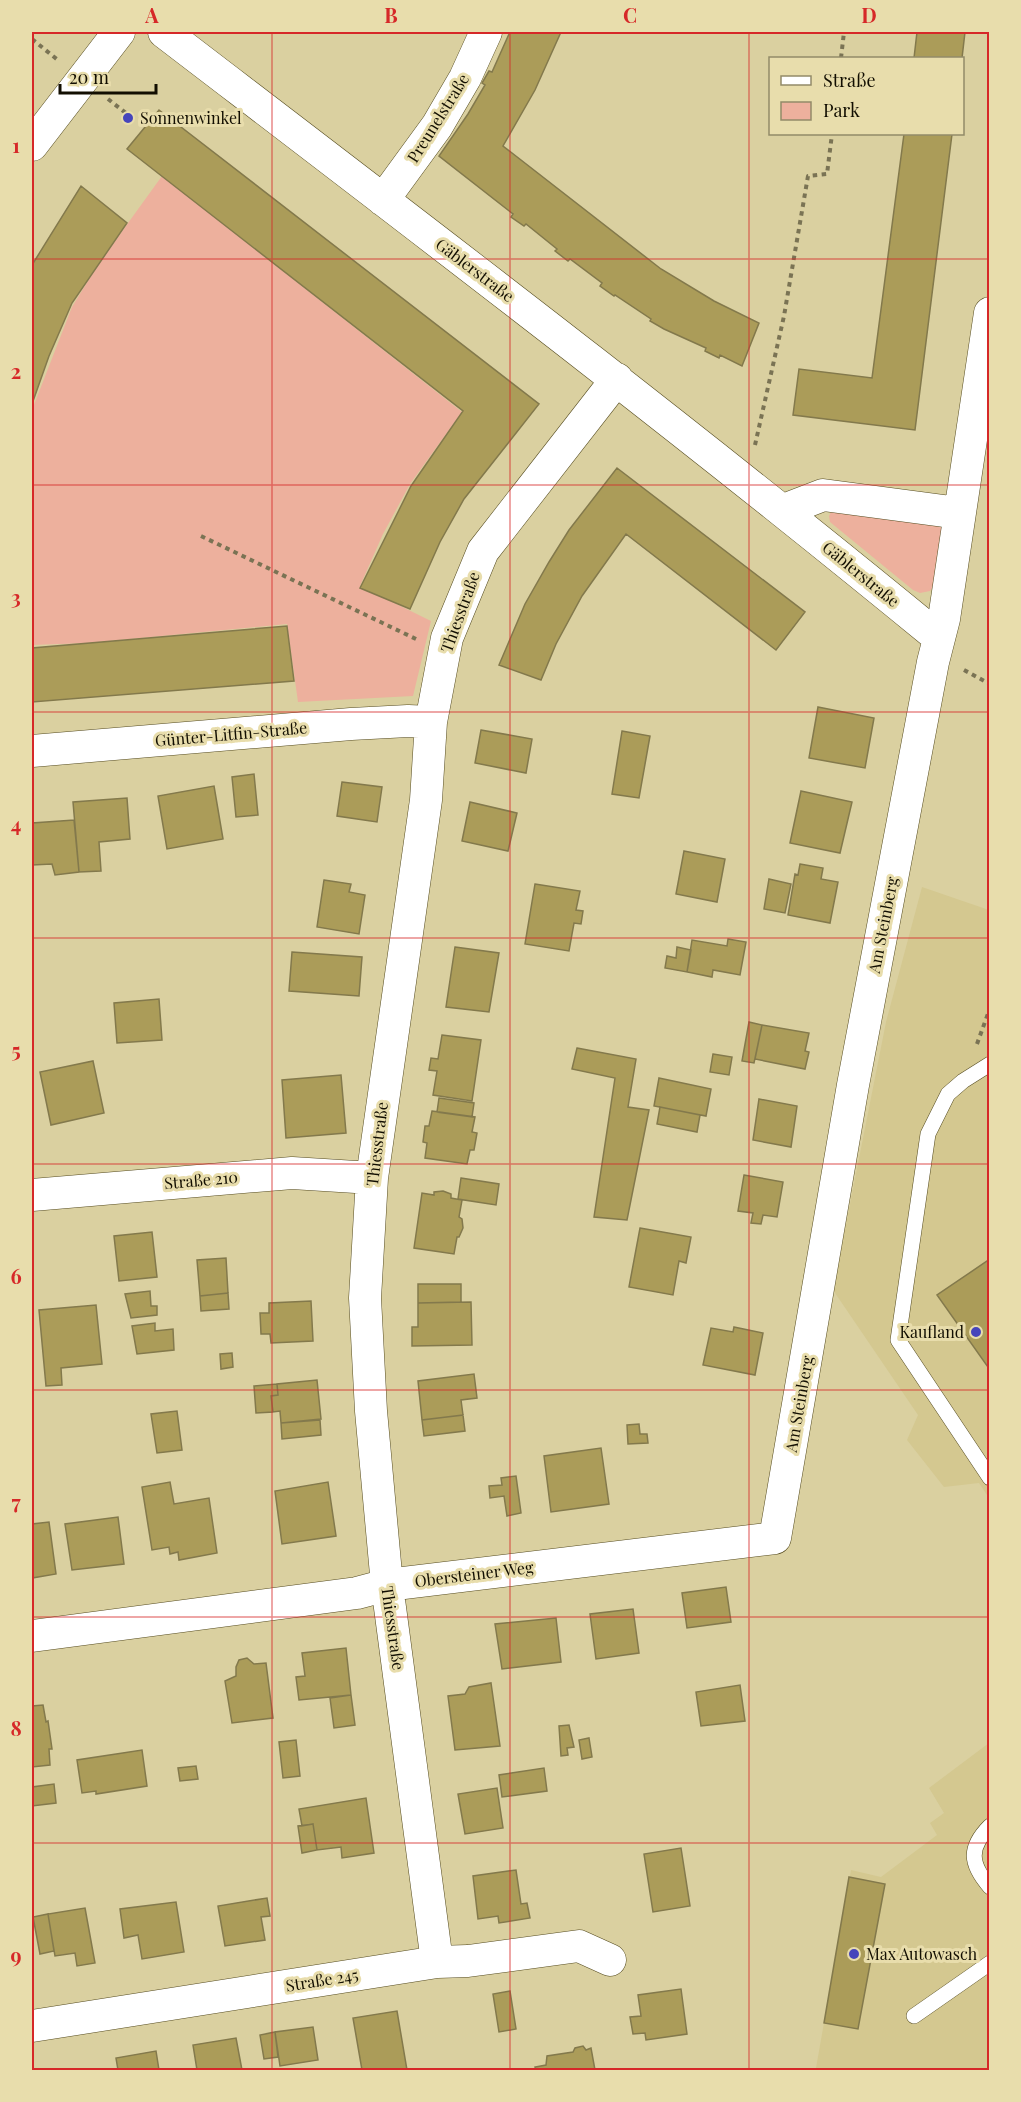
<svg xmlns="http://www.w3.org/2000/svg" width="1021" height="2102" font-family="'Playfair Display',serif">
<rect width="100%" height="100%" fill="#dad0a0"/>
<path fill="#d4c890" d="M922 887 989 910V1498L979 1483 944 1487 907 1440 918 1415 833 1290 886 1022Z
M989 1743V2070H818L816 2068 851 1870 881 1877 937 1835 930 1823 944 1813 929 1788Z"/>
<path fill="#edb09d" d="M162 176 462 412 410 484 383 534 360 586 431 621 413 696 298 702 287 624 88 643 32 645V410L72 307 97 266Z
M832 510 937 523 946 529 940 578 930 591 920 593 913 590 830 522 829 516Z"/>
<path fill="#ab9c59" stroke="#83794c" stroke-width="1.5" d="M507 32H561L535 90 503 146 661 269 714 301 759 323 742 366 720 355 719 358 705 351 706 348 664 329 650 321 651 319 615 295 614 296 600 286 602 283 570 259 568 261 555 251 557 249 526 224 524 226 511 217 513 214 439 156 468 114 485 85 482 83 489 71 492 72 509 34Z
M917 32H965L962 58H914Z
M159 110 539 404 464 499 440 542 410 609 360 588 411 486 463 411 127 149Z
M904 134H952L915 430 793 415 799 369 872 378Z
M81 186 127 223 72 303 49 356 32 404V265Z
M617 468 805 612 776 650 626 534 582 596 556 644 541 680 499 665 525 604 549 562 569 530Z
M287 626 294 681 32 702V648Z
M818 707 874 718 865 768 809 758Z
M481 730 532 739 526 773 475 763Z
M622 731 650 736 639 798 612 794Z
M254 774 258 815 236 817 232 777Z
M342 782 382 787 377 822 337 816Z
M214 786 223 839 167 849 158 796Z
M801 791 852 802 840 853 790 843Z
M127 798 130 839 99 842 101 871 79 872 73 802Z
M470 802 517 813 508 851 462 841Z
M74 820 79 872 55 875 52 864 32 865V823Z
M684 851 725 859 717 902 676 894Z
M800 864 823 868 821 879 838 882 830 923 788 915 795 874 798 875Z
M769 879 791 884 785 913 764 909Z
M324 880 351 884 349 892 365 895 359 934 317 927Z
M535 884 580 891 576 910 583 911 581 924 574 923 569 951 525 944Z
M728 939 746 942 740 975 713 970 712 977 687 972 692 940 727 946Z
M455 947 499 953 489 1012 446 1007Z
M677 947 691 950 687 972 665 968 667 956 676 958Z
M292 952 362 957 359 996 289 991Z
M159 999 162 1040 117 1043 114 1003Z
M749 1022 762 1025 754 1063 742 1061Z
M762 1025 809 1033 805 1051 809 1052 805 1069 755 1059Z
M442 1035 481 1040 472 1101 433 1095 437 1071 429 1070 431 1058 438 1059Z
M577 1048 636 1059 628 1107 649 1110 627 1220 594 1217 615 1078 572 1069Z
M713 1054 732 1057 729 1075 710 1072Z
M93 1061 104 1113 51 1125 40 1072Z
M341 1075 346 1133 286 1138 282 1080Z
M659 1078 711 1089 706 1116 654 1106Z
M439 1098 474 1103 472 1117 437 1112Z
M759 1099 797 1106 791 1147 753 1140Z
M660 1107 700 1115 697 1132 657 1124Z
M432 1111 475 1117 472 1132 477 1133 474 1150H470L467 1164 425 1158 427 1143 423 1142 425 1126H429Z
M744 1175 783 1182 777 1217 763 1215 761 1224 751 1223 753 1213 738 1211Z
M461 1178 499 1184 496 1205 458 1199Z
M443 1191 451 1194V1198L462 1200 459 1217 462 1219 463 1228 459 1237H457L454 1254 414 1248 422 1193 434 1195V1192Z
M640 1228 691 1237 686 1263 679 1261 673 1295 629 1287Z
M152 1232 157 1277 119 1281 114 1236Z
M226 1258 228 1293 200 1296 197 1260Z
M990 1259V1370L937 1295Z
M418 1284H461V1302L418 1303Z
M150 1291 151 1306H157V1315L131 1318 125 1294Z
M228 1293 229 1309 201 1311 200 1296Z
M311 1301 313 1341 271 1343 270 1334H261L260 1313H269V1303Z
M471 1302 472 1345 412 1346V1327H418V1303Z
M96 1305 102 1364 61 1368 62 1385 46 1386 39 1310Z
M155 1323V1331L173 1329 174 1350 137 1354 132 1326Z
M734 1327 763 1333 755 1375 703 1365 711 1328 733 1332Z
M232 1353 233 1367 221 1369 220 1354Z
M474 1374 477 1398 461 1400 463 1415 422 1420 418 1381Z
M317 1380 321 1419 281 1423 280 1411 273 1412 271 1396 278 1395 277 1384Z
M277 1384 278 1395 271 1396 273 1412 256 1413 254 1386Z
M177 1411 182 1450 157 1453 151 1414Z
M463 1415 465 1431 424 1436 422 1420Z
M320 1420 321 1435 282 1439 281 1423Z
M639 1424 640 1434H647L648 1443 628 1444 627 1425Z
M601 1448 609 1504 551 1512 544 1456Z
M516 1476 521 1513 507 1516 504 1496 490 1498 489 1486 502 1485 501 1478Z
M170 1482 174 1504 209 1498 217 1553 179 1560 178 1552 170 1554 169 1547 152 1550 142 1487Z
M328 1482 336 1536 282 1544 275 1491Z
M118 1517 124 1564 72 1570 65 1524Z
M49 1522 56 1574 32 1578V1524Z
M726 1587 731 1622 687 1628 682 1593Z
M633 1609 639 1653 596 1659 590 1614Z
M556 1618 561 1662 502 1669 495 1624Z
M346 1648 351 1695 299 1700 296 1677 305 1676 302 1653Z
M247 1658 254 1664 266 1663 273 1718 232 1723 225 1681 236 1676V1667L239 1660Z
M491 1683 500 1746 455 1750 448 1696 465 1694 469 1687Z
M740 1685 745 1721 701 1726 696 1692Z
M351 1695 355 1725 334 1728 330 1698Z
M43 1705 46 1722 48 1721 52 1749H49L50 1765 32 1767V1706Z
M569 1725 574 1747 567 1748 568 1755 561 1756 559 1726Z
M589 1738 592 1757 582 1759 579 1740Z
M296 1740 300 1776 283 1778 279 1742Z
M142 1750 147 1786 96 1794V1791L82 1793 77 1760Z
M196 1766 198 1779 180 1781 178 1768Z
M544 1768 547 1791 502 1797 499 1775Z
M54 1784 56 1803 32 1806V1787Z
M497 1788 503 1828 465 1834 458 1794Z
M366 1798 374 1853 342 1858 341 1847 317 1850 313 1824 302 1826 299 1809Z
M313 1824 317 1850 302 1853 298 1826Z
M681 1848 690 1906 653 1912 644 1854Z
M516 1870 521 1904 527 1903 530 1918 499 1923 498 1916 478 1919 473 1876Z
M849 1877 885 1884 858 2029 824 2023Z
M267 1898 270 1916 261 1917 265 1940 225 1946 218 1906Z
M176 1902 184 1952 142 1959 138 1935 124 1938 120 1909Z
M85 1908 95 1963 77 1966 75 1953 55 1956 48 1914Z
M48 1914 54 1951 40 1954 33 1917Z
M681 1989 687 2034 646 2040 645 2033 633 2034 630 2017 641 2016 638 1995Z
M510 1991 516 2029 499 2032 493 1994Z
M397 2011 407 2070H362L353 2018Z
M313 2027 318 2060 280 2066 275 2032Z
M275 2032 278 2057 264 2059 260 2035Z
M236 2038 242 2070H197L193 2045Z
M583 2046 586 2050 591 2048 595 2070H536L535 2067 546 2065 547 2056 573 2052 575 2048Z
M156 2051 159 2070H118L116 2058Z"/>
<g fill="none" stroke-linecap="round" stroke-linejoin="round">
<g stroke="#564c20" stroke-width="16">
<path id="lane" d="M990 1064 963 1081 948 1094 928 1134 898 1340 990 1478
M990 1826C968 1848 970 1864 990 1887
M914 2016 990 1963"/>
</g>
<g stroke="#564c20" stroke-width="33">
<path id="street" d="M164 32C424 231 685 429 938 637
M32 145 119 32
M383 200 437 126 465 78 486 32
M784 510 823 495 959 513
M32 751 351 724 408 721 431 722
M32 1195 292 1173 372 1178
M32 1636 357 1593 387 1585 775 1538 853 1085 933 662 944 619 990 313
M437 1962 387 1585 371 1411 365 1298 372 1178 426 800 431 722 447 638 483 551 617 379
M32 2026 437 1962 468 1961 579 1946 610 1960"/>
</g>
<path stroke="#7a7354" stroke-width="4" stroke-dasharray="4.5 4.5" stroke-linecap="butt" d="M32 39 59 61
M841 58 844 32
M108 99 127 114
M755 445 784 316 808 176 827 174 832 134
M201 536 416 639
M964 670 990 684
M977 1044 990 1008"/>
<use href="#lane" stroke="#fff" stroke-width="15"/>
<use href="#street" stroke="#fff" stroke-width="32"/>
</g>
<path fill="none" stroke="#d62828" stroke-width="1.5" stroke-opacity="0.55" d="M272 32V2070M510 32V2070M749 32V2070M32 259H990M32 485H990M32 712H990M32 938H990M32 1164H990M32 1390H990M32 1617H990M32 1843H990"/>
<g fill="#4645bb" stroke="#e8ddac" stroke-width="2">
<circle cx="128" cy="118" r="6"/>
<circle cx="976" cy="1332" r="6"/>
<circle cx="854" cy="1954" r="6"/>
</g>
<g text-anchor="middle" stroke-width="6" stroke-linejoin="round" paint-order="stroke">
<g font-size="16" fill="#120e01" stroke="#e8ddac" text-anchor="start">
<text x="140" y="124">Sonnenwinkel</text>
<text x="964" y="1338" text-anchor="end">Kaufland</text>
<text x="866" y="1960">Max Autowasch</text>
</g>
<g font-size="16" fill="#120e01" stroke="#e8ddac">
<text transform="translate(438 118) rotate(-58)" y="6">Preunelstraße</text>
<text transform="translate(475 270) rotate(37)" y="6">Gäblerstraße</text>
<text transform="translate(861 574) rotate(39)" y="6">Gäblerstraße</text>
<text transform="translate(460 612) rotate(-70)" y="6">Thiesstraße</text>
<text transform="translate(231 734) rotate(-5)" y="6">Günter-Litfin-Straße</text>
<text transform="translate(883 925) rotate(-79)" y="6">Am Steinberg</text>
<text transform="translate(377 1144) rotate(-83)" y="6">Thiesstraße</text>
<text transform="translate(201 1180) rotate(-5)" y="6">Straße 210</text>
<text transform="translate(799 1404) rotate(-80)" y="6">Am Steinberg</text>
<text transform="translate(474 1574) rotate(-7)" y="6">Obersteiner Weg</text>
<text transform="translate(393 1628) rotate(82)" y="6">Thiesstraße</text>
<text transform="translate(322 1980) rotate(-9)" y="6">Straße 245</text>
</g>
</g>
<rect width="1021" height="2102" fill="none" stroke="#e8ddac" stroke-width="66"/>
<rect x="769" y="57" width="195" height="78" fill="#e8ddac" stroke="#928a68" stroke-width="1.5"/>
<rect x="781" y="76" width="30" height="9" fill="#ffffff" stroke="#928a68" stroke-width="1.5"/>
<text x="823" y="87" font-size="18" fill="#120e01">Straße</text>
<rect x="781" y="102" width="30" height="18" fill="#edb09d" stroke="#928a68" stroke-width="1.5"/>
<text x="823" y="117" font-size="18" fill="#120e01">Park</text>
<path d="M60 84v9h96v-9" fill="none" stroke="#120e01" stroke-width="3"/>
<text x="69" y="84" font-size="18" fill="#120e01" stroke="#e8ddac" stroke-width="4.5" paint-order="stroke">20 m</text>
<rect x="33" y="33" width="955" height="2036" fill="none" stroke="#d62828" stroke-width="2"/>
<g font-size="20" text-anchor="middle" font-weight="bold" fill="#d62828">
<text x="152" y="23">A</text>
<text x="391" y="23">B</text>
<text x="630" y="23">C</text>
<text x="869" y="23">D</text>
<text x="16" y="153">1</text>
<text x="16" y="379">2</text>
<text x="16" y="605">3</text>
<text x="16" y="832">4</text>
<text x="16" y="1058">5</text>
<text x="16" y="1284">6</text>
<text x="16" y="1510">7</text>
<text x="16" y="1736">8</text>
<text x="16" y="1963">9</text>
</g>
</svg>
